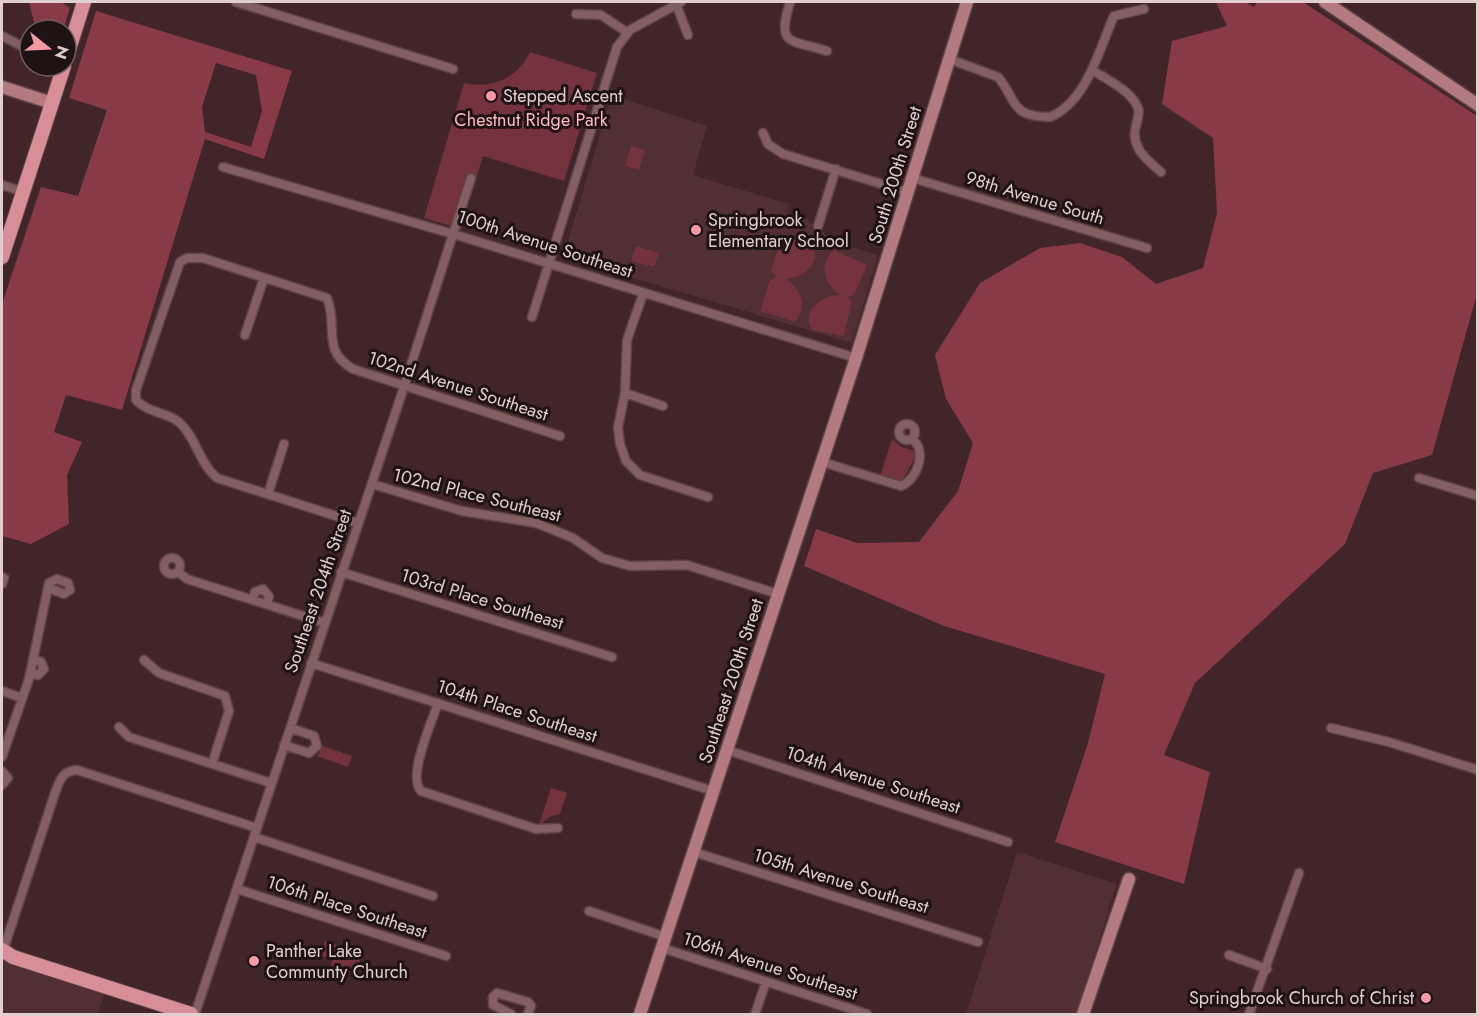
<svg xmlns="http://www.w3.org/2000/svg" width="1479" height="1016" font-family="Jost,sans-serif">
<rect width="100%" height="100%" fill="#412528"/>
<path fill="#512f33" d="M612 95 707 126 693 175 789 204 787 212 806 218 834 242 878 255 852 343 563 257Z
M1017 852 1117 884 1076 1014H966Z
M2 953 107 987 98 1014H2Z"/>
<path fill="#74323c" d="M530 52 597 73 564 181 483 156 461 229 424 218 464 83C492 89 518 78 530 52Z
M631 146 645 150 639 170 625 166Z
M781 237 812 245C823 263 802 278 786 279 802 290 808 306 795 322L760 311 770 280 777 277 771 272Z
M636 246 659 253 654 267 631 261Z
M834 250 867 265 854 295 847 297 852 301 844 336 812 330C800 311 823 294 840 295 824 284 818 265 834 250Z
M892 439 902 447 915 451 914 459 903 480 895 481 880 476Z
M323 746 352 756 348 767 317 756Z
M551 788 567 793 560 814 551 816 539 825Z
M325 941 362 953 356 975 330 967 333 959 321 956Z"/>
<path fill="#883b47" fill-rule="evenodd" d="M29 2H61L70 8 63 30H36Z
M1216 2H1246L1254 7 1257 2H1303L1477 116V294L1432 455 1373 473 1345 544 1195 683 1164 755 1210 772 1184 884 1055 842 1088 743 1105 674 944 626 804 566 816 529 857 543 919 542 958 491 973 443 946 399 935 355 980 283 1040 248 1080 243 1122 257 1156 284 1203 268 1217 213 1213 138 1162 104 1172 41 1227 26Z
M96 11 292 71 264 159 205 139 122 410 66 395 54 432 82 442 67 475 69 524 31 544 2 536V304L41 187 78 196 107 110 69 98ZM216 63 256 75 262 111 251 147 205 132 202 107Z"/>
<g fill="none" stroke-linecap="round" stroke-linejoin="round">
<g stroke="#5e4346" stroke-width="11">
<path id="street" d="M236 2 453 69
M790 2C777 46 788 39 827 51
M676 4 688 35
M576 14 601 15 628 33
M2 36 30 50
M949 59 998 77C1017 99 1009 117 1050 117 1087 102 1099 49 1114 16L1144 9
M1092 70C1106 79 1132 91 1138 108 1140 115 1137 120 1136 126 1130 147 1147 160 1161 172
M763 133 768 144 783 154 908 192
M223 167 453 234 856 358
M912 178 1147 248
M2 185 24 192
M818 226 836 169
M643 294 627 340 625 393 618 427 620 444 626 461 640 475 708 497
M532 317 617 47 630 30 681 2
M245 335 264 278
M625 393 663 406
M899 432a8 8 0 1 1 16 0a8 8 0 1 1-16 0Z
M822 462 901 486C917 480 928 451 912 439
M1419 478 1478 496
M372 484 462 511 536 523 573 538 602 558 630 566 687 565 778 594
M268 494 284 444
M358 523 217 478C199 463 196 437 179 422 166 412 148 413 136 400V390L180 262 187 258H203L327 298C339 327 320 349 353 369L560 436
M164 566a8 8 0 1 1 16 0a8 8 0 1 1-16 0Z
M178 572 187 579 325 623
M341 572 612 657
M2 577 4 578 2 584
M252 600 255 592 263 589 269 596 267 604
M144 660 159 673 225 696 229 711 212 764
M311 663 713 791
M30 673 38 675 44 669 41 662 33 659
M2 691 22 698
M438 703C432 722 407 776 421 791L536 829 558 828
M119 727 129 737 271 783
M1331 728 1389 742 1478 770
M284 745 309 753 317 746 314 736 290 728
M727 750 1008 842
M2 757 29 679 49 583 57 579 68 583 70 590 64 594 51 589 49 585
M2 771 8 778 2 785
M254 837 433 896
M694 852 978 942
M237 889 446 956
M589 911 666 937
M662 948 867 1014
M3 951 55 793C60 780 62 771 77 770L257 828
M1229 955 1267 969
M195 1014 404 387 471 178
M511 1014 493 1005V997L497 993 528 1002 531 1006 528 1014
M755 1014 766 982
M1249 1014 1299 873"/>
</g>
<g stroke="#5e4346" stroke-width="15">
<path id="secondary" d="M1325 2 1478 105
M2 87 52 103
M640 1014 856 358 967 2
M1083 1014 1129 879"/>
</g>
<g stroke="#5e4346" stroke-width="16">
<path id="primary" d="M66 59 84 2
M2 257 64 66
M2 950 13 957 191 1014"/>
</g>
<use href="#street" stroke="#835f62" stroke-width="8"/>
<use href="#secondary" stroke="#b37a7f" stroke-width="12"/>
<use href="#primary" stroke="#d78e96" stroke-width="14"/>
</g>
<g fill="#f49aa4" stroke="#1f1214" stroke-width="2">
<circle cx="491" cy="96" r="6"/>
<circle cx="696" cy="230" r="6"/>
<circle cx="254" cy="961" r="6"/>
<circle cx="1426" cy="998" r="6"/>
</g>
<g text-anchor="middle" stroke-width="6" stroke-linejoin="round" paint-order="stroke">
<g font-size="18" fill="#e1cecf" stroke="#1f1214" text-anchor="start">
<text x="503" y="102">Stepped Ascent</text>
<text x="708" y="226">Springbrook<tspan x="708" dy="21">Elementary School</tspan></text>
<text x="266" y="957">Panther Lake<tspan x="266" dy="21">Communty Church</tspan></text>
<text x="1414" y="1004" text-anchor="end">Springbrook Church of Christ</text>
</g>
<g font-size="18" fill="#ffb9c0" stroke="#1f1214">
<text x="531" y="126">Chestnut Ridge Park</text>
</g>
<g font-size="18" fill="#e1cecf" stroke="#1f1214">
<text transform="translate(895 175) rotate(-73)" y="6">South 200th Street</text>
<text transform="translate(1035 198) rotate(17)" y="6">98th Avenue South</text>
<text transform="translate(545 244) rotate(18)" y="6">100th Avenue Southeast</text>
<text transform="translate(458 386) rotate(18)" y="6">102nd Avenue Southeast</text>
<text transform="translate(477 495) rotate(14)" y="6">102nd Place Southeast</text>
<text transform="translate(318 591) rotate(-71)" y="6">Southeast 204th Street</text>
<text transform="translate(482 599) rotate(17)" y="6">103rd Place Southeast</text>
<text transform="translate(731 681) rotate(-72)" y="6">Southeast 200th Street</text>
<text transform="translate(517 711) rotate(18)" y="6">104th Place Southeast</text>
<text transform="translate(873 780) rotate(18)" y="6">104th Avenue Southeast</text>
<text transform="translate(841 881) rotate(17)" y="6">105th Avenue Southeast</text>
<text transform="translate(347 907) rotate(18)" y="6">106th Place Southeast</text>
<text transform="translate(770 966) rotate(18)" y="6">106th Avenue Southeast</text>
</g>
</g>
<rect width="1479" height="1016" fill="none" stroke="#e1cecf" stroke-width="6"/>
<g transform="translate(48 48) rotate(108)"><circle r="28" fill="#1f1214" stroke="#6d5d5f" stroke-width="1.5"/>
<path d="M0-4.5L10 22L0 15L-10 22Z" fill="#f49aa4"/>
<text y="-9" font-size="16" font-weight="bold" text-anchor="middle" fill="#e1cecf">N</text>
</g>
</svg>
